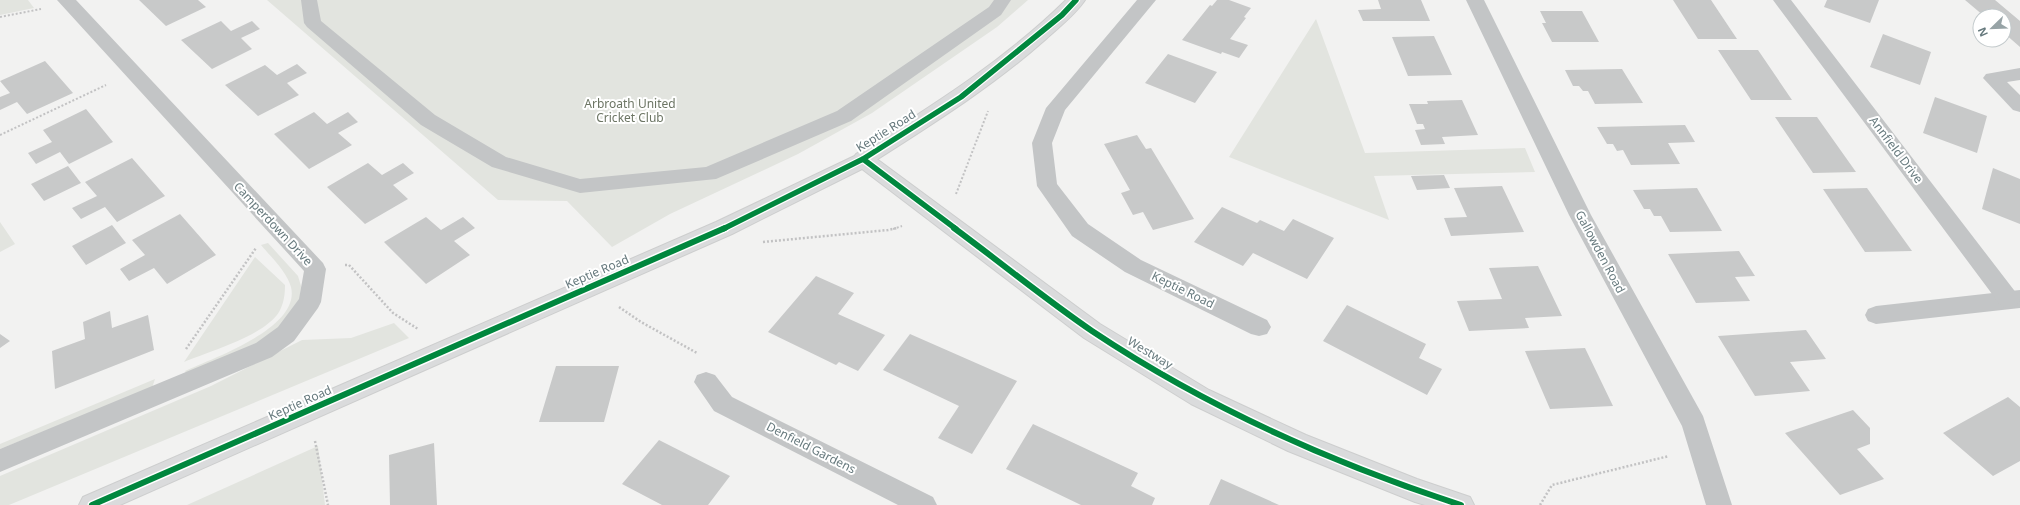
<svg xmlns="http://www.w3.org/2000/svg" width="2020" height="505" font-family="'Noto Sans',sans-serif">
<rect width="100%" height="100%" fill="#f2f2f1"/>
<path fill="#e2e4df" d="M0 0H28L34 8 0 15Z
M267 0H1028L997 27 872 113 798 154 670 214 612 247 567 201 498 200Z
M1316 19 1365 153 1525 148 1535 172 1374 176 1389 220 1229 157Z
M0 222 15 244 0 252Z
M268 243 298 276 301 286 300 301 290 318 255 346 187 374 185 371C213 358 301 328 291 287 287 272 271 257 261 245Z
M255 257 285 285C285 294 284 303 279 312 264 336 210 351 184 362Z
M394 323 409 338 9 505H0V476L211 386 302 340 351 338Z
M155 379 152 388 0 449V444Z
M318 446 325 505H187Z"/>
<path fill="#c8c9c9" d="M139 0H198L206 7 166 26Z
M1217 0H1229L1251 8 1244 17 1246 18 1230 39 1248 45 1239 58 1222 52 1221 54 1182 40 1210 5 1212 6Z
M1378 0H1421L1430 21H1363L1358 10 1381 9Z
M1673 0H1711L1737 39H1698Z
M1827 0H1879L1870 23 1824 7Z
M1965 0H1995L2020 21V47L2004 33V16H1984Z
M1540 11H1582L1599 42H1552L1542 23H1546Z
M221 21 231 31 252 21 260 29 241 38 252 49 212 69 181 40Z
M1883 34 1931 52 1920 85 1870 67Z
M1434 36 1452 75 1408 76 1392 37Z
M1718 50H1758L1792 100H1751Z
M1168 54 1217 72 1195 103 1145 83Z
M45 61 73 93 27 114 17 102 0 110V97L10 93 0 81Z
M297 64 307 73 287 83 299 95 258 116 225 85 265 65 277 75Z
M1622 69 1643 103 1595 104 1588 91H1583L1579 86H1573L1565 70Z
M1935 97 1987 116 1977 153 1923 133Z
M1462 100 1478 135 1442 137 1445 144 1421 145 1415 130 1425 129 1423 124H1417L1409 104H1428L1427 101Z
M86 109 113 142 69 164 60 152 36 164 28 153 52 142 43 130Z
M314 112 327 124 348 112 358 122 338 133 352 145 309 169 274 134Z
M1775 117H1817L1856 172 1813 173Z
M1685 125 1695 142 1668 143 1680 164 1631 165 1623 150 1617 151 1613 144H1607L1597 127Z
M1137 135 1146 149 1151 148 1194 219 1153 230 1143 212 1133 215 1121 193 1130 190 1104 144Z
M132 158 165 196 117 222 105 207 81 219 72 208 97 196 85 182Z
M368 163 382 175 403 163 414 173 393 185 408 199 365 224 327 187Z
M68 166 81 183 44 201 31 184Z
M1993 168 2020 179V224L1982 209Z
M1444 175 1450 188 1417 190 1411 176Z
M1502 186 1524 232 1451 236 1444 218 1467 217 1454 188Z
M1697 188 1722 231 1670 232 1661 216H1654L1650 209H1644L1633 190Z
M1867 188 1889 219 1912 251 1865 252 1823 189Z
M1222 207 1257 223 1260 220 1284 231 1293 219 1334 238 1307 279 1253 253 1243 266 1194 242Z
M180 214 216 255 167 284 154 268 129 281 120 269 145 255 132 240Z
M426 217 441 230 463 217 475 228 454 241 470 255 426 284 384 242Z
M112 225 126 243 86 265 72 246Z
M1739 251 1755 276 1735 277 1750 301 1696 303 1668 254Z
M1538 266 1562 316 1525 318 1529 328 1469 331 1457 301 1502 299 1489 268Z
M816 276 854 293 838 314 885 335 858 371 839 362 836 365 768 332Z
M1347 305 1426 344 1419 358 1442 369 1427 395 1323 341Z
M110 311 112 328 148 315 154 350 55 389 52 351 85 339 83 322Z
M1806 330 1826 359 1790 362 1810 391 1755 396 1718 336Z
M0 334 10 341 0 348Z
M910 334 1017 381 972 454 938 438 959 406 883 370Z
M1585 348 1613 406 1550 409 1525 351Z
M556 366H619L604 422H539Z
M2008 397 2020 407V461L1993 476 1943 433Z
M1853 410 1870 428V444L1857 449 1884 479 1840 495 1785 433Z
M1033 424 1138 473 1131 486 1155 498 1152 505H1081L1006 469Z
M659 440 730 476 708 505H662L622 484Z
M434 443 437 505H390L389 455Z
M1221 479 1279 505H1209Z"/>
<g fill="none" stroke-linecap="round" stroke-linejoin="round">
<g stroke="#cdcece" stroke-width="2">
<path id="secondary" d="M1066 0H1085C1075 15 1059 27 1046 39 992 87 931 125 870 164L863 166 856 164 853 159 856 154C930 107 1003 62 1066 0Z"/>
</g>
<g stroke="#cdcece" stroke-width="2">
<path id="primary" d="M863 152 870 154 1100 324 1209 390 1306 435 1417 479 1470 497 1474 505H1425L1415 502 1288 451 1191 404 1084 338 862 169 732 234 120 505H79L83 497 716 222Z"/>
</g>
<path stroke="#c2c2c3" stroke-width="2" stroke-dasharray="2 2" stroke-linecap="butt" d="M0 17 41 9
M0 135 106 85
M956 194 988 111
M893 229 902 226"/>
<path stroke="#c2c2c3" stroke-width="2.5" stroke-dasharray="2 2" stroke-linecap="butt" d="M763 242 888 230 897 228
M345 265H349L393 313 418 329
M619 307 641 322 697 353
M186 349 256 248
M315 441 328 505
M1540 505 1552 485 1669 456"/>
<path fill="#c3c5c6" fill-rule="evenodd" d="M301 0H317L321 21 435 115 506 157 580 179 706 167 837 111 989 7 994 0H1011L1001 15 851 121 716 179 580 193 492 167 421 125 307 27 304 23Z
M2020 68V80L2007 82 2020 95V112L2013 110 1983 78 1986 74Z
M2020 290V308L1876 324 1868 321 1865 315 1868 309 1876 306Z"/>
<path fill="#c3c5c6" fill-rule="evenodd" d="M57 0H76L323 263 326 269 321 302 318 308 294 341 272 357 0 472V449L256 343 278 327 299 299 304 271Z
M1137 0H1156L1065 110 1052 143 1057 184 1088 224 1141 260 1267 320 1271 327 1267 334 1259 336 1251 334 1125 272 1072 236 1037 186 1032 143 1046 108Z
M1773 0H1791L2017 294 2020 299 2017 306 2009 309 2001 306Z
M706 372 715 375 732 397 933 497 937 505H898L714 411 694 382 697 375Z"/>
<path fill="#c3c5c6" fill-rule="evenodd" d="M1466 0H1484L1591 215 1703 416 1732 505H1706L1682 426 1569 215Z"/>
<use href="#secondary" fill="#dadbdc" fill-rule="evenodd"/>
<use href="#primary" fill="#dadbdc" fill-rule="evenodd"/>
<g stroke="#fff" stroke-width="8">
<path id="cycleway-far1" d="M863 159 956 229
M723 229 863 159 961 97 1062 15 1076 0"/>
</g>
<g stroke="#fff" stroke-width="9">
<path id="cycleway" d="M954 228C1000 262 1045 299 1092 331 1206 407 1332 463 1461 505
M92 505 725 228"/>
</g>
<use href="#cycleway-far1" stroke="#00873e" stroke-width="5.5"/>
<use href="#cycleway" stroke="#00873e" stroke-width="6"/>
</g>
<g text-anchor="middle" stroke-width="4" stroke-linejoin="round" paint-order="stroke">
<g font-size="12" fill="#6c7564" stroke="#fff">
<text x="630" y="108">Arbroath United<tspan x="630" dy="14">Cricket Club</tspan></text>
</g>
<g font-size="12" fill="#66797d" stroke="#fff">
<text transform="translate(886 131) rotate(-32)" y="4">Keptie Road</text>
<text transform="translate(1896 150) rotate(53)" y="4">Annfield Drive</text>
<text transform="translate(273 224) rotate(47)" y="4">Camperdown Drive</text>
<text transform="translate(1600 252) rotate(62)" y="4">Gallowden Road</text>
<text transform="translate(597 272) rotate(-23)" y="4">Keptie Road</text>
<text transform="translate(1183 290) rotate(26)" y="4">Keptie Road</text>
<text transform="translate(1150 353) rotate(31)" y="4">Westway</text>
<text transform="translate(300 403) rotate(-24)" y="4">Keptie Road</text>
<text transform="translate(811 448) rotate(27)" y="4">Denfield Gardens</text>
</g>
</g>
<g transform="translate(1992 28) rotate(247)"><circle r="19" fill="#ffffff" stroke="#c2c9cb"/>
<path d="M0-3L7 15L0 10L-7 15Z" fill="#97a3a6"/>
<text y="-6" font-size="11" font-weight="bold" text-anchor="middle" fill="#66797d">N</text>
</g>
</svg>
